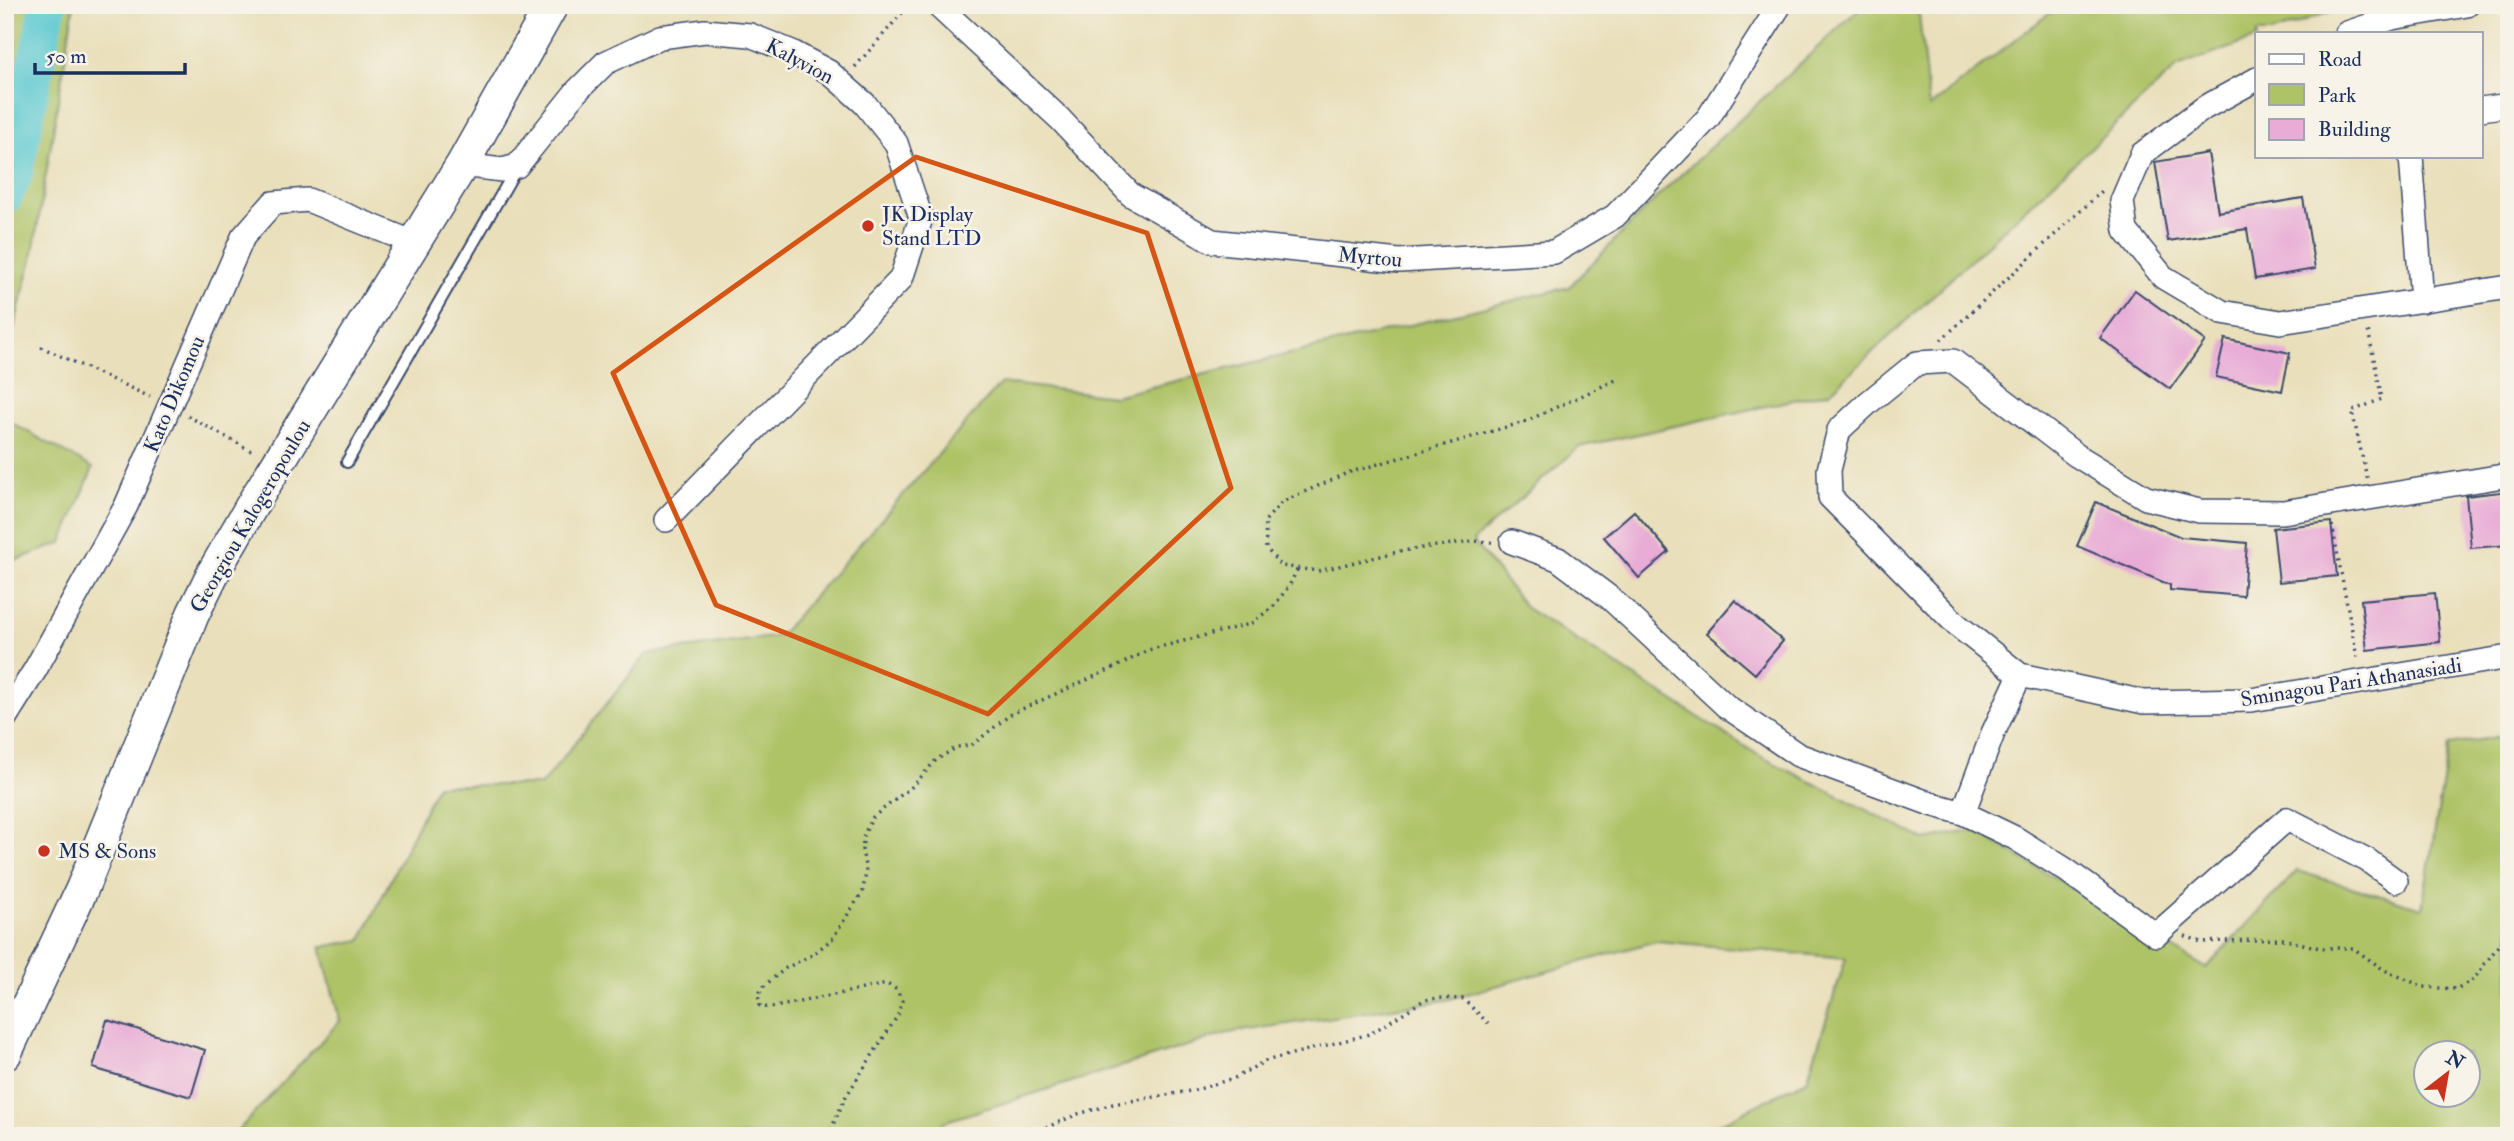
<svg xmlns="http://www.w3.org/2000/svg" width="2514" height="1141" font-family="'IM FELL Double Pica',serif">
<rect width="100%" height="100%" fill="#f7f3e8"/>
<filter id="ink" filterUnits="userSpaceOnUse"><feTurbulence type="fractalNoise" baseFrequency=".0143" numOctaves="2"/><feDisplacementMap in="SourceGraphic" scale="14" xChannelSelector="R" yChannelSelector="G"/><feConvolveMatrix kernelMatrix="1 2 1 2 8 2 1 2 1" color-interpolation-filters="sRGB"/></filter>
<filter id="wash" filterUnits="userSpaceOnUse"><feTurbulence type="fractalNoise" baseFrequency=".00686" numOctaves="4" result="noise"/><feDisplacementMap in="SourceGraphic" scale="28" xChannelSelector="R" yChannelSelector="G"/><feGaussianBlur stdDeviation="1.57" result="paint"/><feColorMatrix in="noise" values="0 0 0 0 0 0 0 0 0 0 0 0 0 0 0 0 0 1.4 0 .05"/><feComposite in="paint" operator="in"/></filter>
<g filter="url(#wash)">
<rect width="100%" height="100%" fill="#e9dfba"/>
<path fill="#aec266" stroke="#647862" stroke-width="2" fill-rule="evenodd" d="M5 5H74L32 259 5 361Z
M1863 5H1918L1929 107 2060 5H2349L2271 33H2257V38L2177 67 1830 392 1579 447 1473 541 1526 608 1760 756 1925 840 1974 830 2206 968 2297 871 2422 908 2449 745 2509 735V1136H1695L1807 1080 1846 958 1656 941 1446 1000 1228 1033 943 1122 933 1136H233L340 1021 321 947 361 940 437 785H541L647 654 779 636 1001 383 1114 396 1569 287 1656 198ZM2426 1054H2468V1096H2426Z
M5 419 93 468 62 543 5 564Z"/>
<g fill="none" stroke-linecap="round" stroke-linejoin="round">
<path stroke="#5cc9d1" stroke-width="37" d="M5 195 14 175 48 5"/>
</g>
<g id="blocks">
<path fill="#e8acd6" d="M2208 153 2218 212 2303 198 2315 269 2255 279 2247 229 2168 241 2155 162Z
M2135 290 2205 341 2170 389 2100 338Z
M2225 339 2290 353 2282 391 2216 377Z
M2509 491V545L2471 548 2466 496Z
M2096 502 2181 537 2247 543 2243 596 2170 590V585L2077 546Z
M1634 511 1669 552 1639 578 1604 537Z
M2331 522 2337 576 2279 582 2273 528Z
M2435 593 2440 642 2367 650 2361 600Z
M1735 600 1783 641 1755 674 1707 633Z
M107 1020 205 1050 191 1097 93 1068Z"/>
</g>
</g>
<g filter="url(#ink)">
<use href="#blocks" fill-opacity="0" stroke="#3a496c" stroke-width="2"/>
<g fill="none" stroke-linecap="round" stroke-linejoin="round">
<g stroke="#3a496c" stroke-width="14">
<path id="lane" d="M347 462 516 169"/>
</g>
<g stroke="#3a496c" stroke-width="26">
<path id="street" d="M937 5 1060 119 1131 195 1212 241 1399 261 1554 252 1615 216 1708 118 1780 5
M2347 33 2392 18 2467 5
M2257 79 2204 108 2142 154 2122 201 2126 231 2163 277 2222 312 2280 322 2509 287
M2481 109 2509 105
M2411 156 2422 301
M462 165 502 170 517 166 576 92 605 63 660 37 705 31 750 35 792 52 829 72 865 104 896 143 921 218 901 279 666 520
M2509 475 2283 512 2199 511 2146 498 2076 455 1953 361 1917 363 1869 402 1839 430 1829 470 1830 497 1957 625 2020 675 2144 702 2251 700 2509 657
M1512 542 1558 559 1610 598 1726 706 1798 755 1931 804 1963 813 2015 838 2066 870 2156 935 2287 819 2367 860 2396 881
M5 718 35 670 126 506 243 237 273 203 308 200 414 243
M1963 813 1993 733 2020 675"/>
</g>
<g stroke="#3a496c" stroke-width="35">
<path id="secondary" d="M5 1054 82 889 193 614 213 573 255 500 462 165 552 5"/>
</g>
<path stroke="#3a496c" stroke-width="3.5" stroke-dasharray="2 5" stroke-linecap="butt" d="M855 67 909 5
M1941 340 2102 191
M41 347 150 397
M188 416 255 453
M2367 478 2352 411 2382 399 2368 330
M2332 525 2358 662
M1492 542 1473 541 1401 551 1318 571 1281 566 1266 548 1265 521 1282 502 1347 473 1524 422 1618 379
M2185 936 2201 942 2282 939 2320 948H2353L2384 970 2424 987 2456 989 2474 979 2498 946 2509 926
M828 1136 845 1098 898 1015 902 1001 897 990 887 984 770 1008 760 1006 758 995 765 985 786 968 812 955 832 939 863 891 866 872 862 849 864 834 873 817 914 785 936 760 957 747 972 745 1011 714 1120 665 1148 650 1250 624 1273 607 1289 586 1298 568
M1026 1136 1078 1114 1113 1104 1196 1090 1237 1077 1265 1061 1370 1034 1424 1000 1438 998 1463 999 1488 1023"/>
<use href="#lane" stroke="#fff" stroke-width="10"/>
<use href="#street" stroke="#fff" stroke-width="23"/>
<use href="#secondary" stroke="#fff" stroke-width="32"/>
</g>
</g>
<path fill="none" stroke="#d45514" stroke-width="5" stroke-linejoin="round" d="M916 157 1147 233 1231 488 988 714 716 605 613 373Z"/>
<g fill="#c8321e" stroke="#f7f3e8" stroke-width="2.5">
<circle cx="868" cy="226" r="7"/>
<circle cx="44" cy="851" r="7"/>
</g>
<g text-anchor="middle" stroke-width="5" stroke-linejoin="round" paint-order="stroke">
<g font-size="21" fill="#1b2f5e" stroke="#f7f3e8">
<text transform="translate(800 61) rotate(28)" y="7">Kalyvion</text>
<text transform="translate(1370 257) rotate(5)" y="7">Myrtou</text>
<text transform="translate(174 394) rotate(-67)" y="7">Kato Dikomou</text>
<text transform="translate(250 516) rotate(-60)" y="7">Georgiou Kalogeropoulou</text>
<text transform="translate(2351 682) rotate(-9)" y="7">Sminagou Pari Athanasiadi</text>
</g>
<g font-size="21" fill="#1b2f5e" stroke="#f7f3e8" text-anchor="start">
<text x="882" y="221">JK Display<tspan x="882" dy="24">Stand LTD</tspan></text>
<text x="58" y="858">MS &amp; Sons</text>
</g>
</g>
<rect width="2514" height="1141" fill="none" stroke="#f7f3e8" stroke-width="28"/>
<rect x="2255" y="32" width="228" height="126" fill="#f7f3e8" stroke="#9fa5b1" stroke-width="2"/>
<rect x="2269" y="54" width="35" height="10" fill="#ffffff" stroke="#9fa5b1" stroke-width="2"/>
<text x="2318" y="66" font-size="21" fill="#1b2f5e">Road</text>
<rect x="2269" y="84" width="35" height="21" fill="#aec266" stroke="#9fa5b1" stroke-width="2"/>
<text x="2318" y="102" font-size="21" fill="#1b2f5e">Park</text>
<rect x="2269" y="119" width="35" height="21" fill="#e8acd6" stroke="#9fa5b1" stroke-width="2"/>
<text x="2318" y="136" font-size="21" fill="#1b2f5e">Building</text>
<g transform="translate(2447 1074) rotate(31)"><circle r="33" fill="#f7f3e8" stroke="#9fa5b1" stroke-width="2"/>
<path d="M0-5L12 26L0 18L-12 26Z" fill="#c8321e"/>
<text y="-10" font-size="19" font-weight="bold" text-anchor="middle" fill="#1b2f5e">N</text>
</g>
<path d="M35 63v10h150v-10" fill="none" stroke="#1b2f5e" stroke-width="3.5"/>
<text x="46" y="63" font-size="21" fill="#1b2f5e" stroke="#f7f3e8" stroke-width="5" paint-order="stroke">50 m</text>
</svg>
